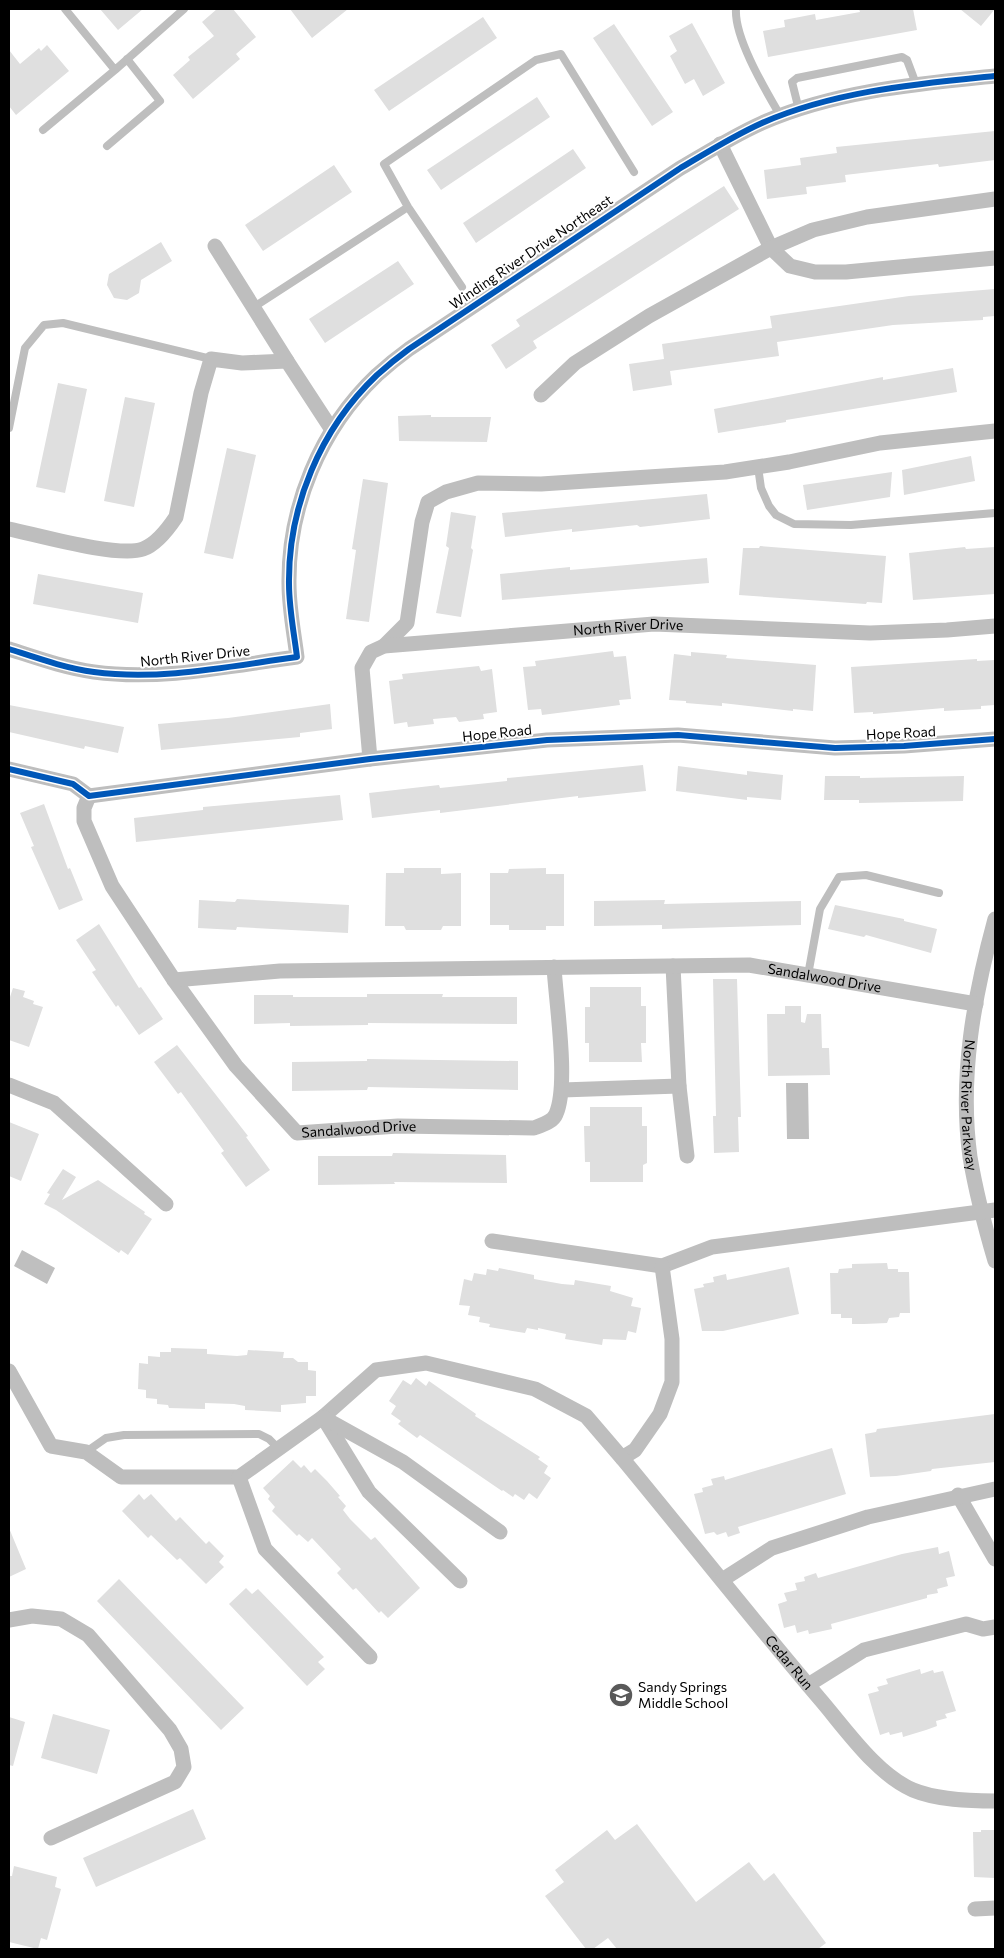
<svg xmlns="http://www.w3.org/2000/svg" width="1004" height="1958" font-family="Commissioner,sans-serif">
<rect width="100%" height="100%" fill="#fff"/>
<path fill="#bfbfbf" d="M786 1083H808L809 1139H787Z
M22 1250 55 1268 47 1284 14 1266Z"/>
<path fill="#dfdfdf" d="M100 9H143L118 30Z
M217 9H233L256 37 236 54 240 59 193 99 173 75 190 60 188 57 214 36 202 22Z
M290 9H348L312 38Z
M859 9H913L917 30 768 57 763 31 785 27 784 20 815 14 816 20 860 12Z
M960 9H995L981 26Z
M483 17 497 38 389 111 374 90Z
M692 23 725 83 703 96 694 79 685 84 670 56 677 51 669 36Z
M614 24 673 112 652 126 593 38Z
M47 45 69 71 16 115 9 106V50L20 64 39 48 41 51Z
M537 97 550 117 441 190 427 170Z
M995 131V160L939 167 938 164 845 175 846 182 806 187 807 194 767 199 764 170 801 165 800 158 837 153 836 147Z
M573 149 586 168 476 243 463 223Z
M334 165 352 192 263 251 245 225Z
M724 186 739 209 533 341 537 348 506 369 491 345 520 326 516 320Z
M161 242 172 261 141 280 139 293 127 300 114 298 107 285 109 274Z
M398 261 414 284 325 343 309 319Z
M995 289V316L983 317V320L893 325 777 342 779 356 670 371 672 385 633 391 629 364 664 359 662 344 772 328 770 316 909 296Z
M953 368 957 392 786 420V422L718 433 714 409 883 377V380Z
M58 383 87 389 65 493 36 487Z
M125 397 155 403 134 507 104 501Z
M431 415V417H491L487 442 399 441 398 416Z
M227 448 256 455 233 559 204 553Z
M971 456 975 481 904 495 902 470Z
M892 472 890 497 807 510 803 485Z
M363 479 388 483 369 622 346 619 356 550 352 549Z
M707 494 710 519 640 527 637 525 572 532V529L505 537 502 513Z
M451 512 476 516 471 548 473 550 461 617 436 613 449 548 446 546Z
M760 546 886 556 882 603 867 602 866 604 739 595 743 548H759Z
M965 547 966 549 995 547V594L913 600 909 553Z
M707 558 709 583 502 600 500 574 570 567V570Z
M38 574 143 593 138 623 33 604Z
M613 651 614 657 626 656 631 699 619 700 620 705 542 715 541 709 528 710 523 667 536 666 535 661Z
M691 652 727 655 726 658 816 665 813 711 793 709V711L722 703V706L686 703V701L669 700 674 654 691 656Z
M977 659V661L995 660V705L981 706V709L944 711V708L873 714V712L854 713 851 667Z
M479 666 481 671 492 669 497 712 483 714 484 719 459 722 456 717 433 719 434 724 408 727 407 722 394 724 389 681 403 679 402 674Z
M330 704 332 729 300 733V737L161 750 158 724 228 718Z
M9 705 124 727 118 753 85 746 84 749 9 732Z
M643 765 646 791 578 798V796L440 813V810L372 818 369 793 439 785 440 788 507 781V778Z
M678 766 747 775V771L783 775 781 800 747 797V800L676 791Z
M825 776H860V778L964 776 963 801 859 803V800H824Z
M340 795 343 820 136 842 134 818 203 810V807Z
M44 804 68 869 70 868 83 900 59 910 31 847 34 846 20 813Z
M404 868H441V874L461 873V926H443L441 930H406L404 926H385L386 873H404Z
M546 868V874H564V926H546V930H509V925H490V873H508L509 869Z
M237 899 349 905 348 933 237 927 236 930 198 928 199 900 235 902Z
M665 900 664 904 801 901V925L662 929V925L594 926V901Z
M835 905 904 919V921L937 929 931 953 866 935 864 937 828 929Z
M99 924 139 988 141 987 163 1019 139 1035 118 1005 116 1007 92 972 96 970 76 940Z
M713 979H737L741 1117H738L739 1152 714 1153 713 1116H716Z
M590 987H641V1006H646V1043H641L642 1062H589V1043H585V1007H590Z
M13 988 25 991 23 997 34 1001 33 1004 43 1007 29 1047 9 1040V1000Z
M367 994H443L442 997H517V1024L368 1023V1025L290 1026V1023L254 1024V995H293V997H367Z
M785 1006H801V1022L805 1023 807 1014H821L822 1048H829L830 1075 768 1076 767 1014H785Z
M177 1045 248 1136 246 1137 270 1170 246 1187 221 1153 224 1151 181 1092 178 1094 154 1062Z
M367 1059 518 1061V1090L368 1087 367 1090 292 1091V1062L367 1061Z
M590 1107H642V1126H647V1163L643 1165V1182H590V1162H585L584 1126H590Z
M9 1122 39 1134 21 1181 9 1176Z
M393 1153 506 1155 507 1183 394 1182 395 1184 318 1185V1156H392Z
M63 1169 76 1177 62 1200 98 1180 145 1212 144 1214 152 1219 128 1255 121 1250 119 1253 56 1210 44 1204 50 1194 47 1193Z
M887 1263 888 1269H898V1272H909L910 1313H900L899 1317 889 1318 887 1323 864 1324H852V1318H841V1314H831L830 1273H838L839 1269 852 1268V1264Z
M789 1267 799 1314 723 1331H702L694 1289 704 1287 703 1284 714 1282 713 1277 726 1274 727 1280Z
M499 1268 534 1275V1279L562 1284 574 1285 575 1280 611 1286 610 1291 633 1298 631 1306 641 1308 636 1333 628 1331 626 1340 603 1339 602 1345 565 1339 566 1334 538 1328V1330L527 1328 525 1333 489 1327 490 1324 479 1322 480 1317 468 1315 470 1306 459 1305 464 1279 472 1281 474 1273 486 1275 487 1269 498 1271Z
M171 1348 207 1349V1354L237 1356 247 1355 248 1350 284 1352 283 1358H293L298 1362H308V1370L316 1371V1396H306V1403L281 1405V1412L245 1410V1406L234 1404 205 1403V1409L169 1408 168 1405 157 1404V1399L146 1398V1390L138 1389 139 1363 148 1364V1356L160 1357V1352H171Z
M416 1378 426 1386 429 1381 476 1414 475 1416 540 1457 538 1459 548 1466 544 1473 551 1478 537 1499 529 1493 524 1500 515 1494 513 1497 503 1490 502 1491 420 1435 417 1438 398 1424 401 1421 391 1414 396 1406 389 1401 403 1380 411 1385Z
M995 1414V1462L932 1469 931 1471 896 1476 870 1477 865 1434 876 1432 877 1429Z
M832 1448 846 1494 738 1527 740 1533 728 1537 726 1532 717 1535 714 1532 705 1534 694 1494 703 1492 702 1488 713 1485 711 1479 724 1476 725 1480Z
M293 1460 301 1468 304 1465 311 1473 315 1469 327 1481 340 1496 338 1497 346 1506 343 1510 350 1519 371 1540 375 1537 420 1588 388 1618 381 1611 379 1613 356 1588 353 1590 337 1573 341 1569 312 1538 308 1542 299 1534 297 1536 272 1511 275 1507 268 1499 270 1496 263 1488Z
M139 1494 144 1500 151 1494 176 1521 180 1517 206 1544 209 1541 224 1556 219 1562 224 1567 206 1584 180 1558 177 1560 151 1535 148 1538 122 1511Z
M9 1528 26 1569 9 1577Z
M938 1547 939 1554 949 1551 955 1576 946 1578 948 1586 937 1589 938 1593 927 1595V1598L831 1624 832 1629 809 1634 808 1630 797 1633 795 1625 784 1628 778 1604 787 1601 784 1593 797 1590 795 1583 805 1581 804 1577 816 1573 818 1578 902 1554Z
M119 1579 244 1708 221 1730 97 1601Z
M246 1588 252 1594 258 1589 324 1657 318 1662 325 1669 307 1686 229 1604Z
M920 1669 921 1674 933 1670 934 1673 943 1671 956 1711 945 1714 947 1718 936 1721 937 1726 926 1730 903 1737 902 1732 890 1735 889 1732 880 1735 868 1694 879 1691 877 1687 888 1684 886 1679Z
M53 1714 110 1730 97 1774 41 1758Z
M9 1717 25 1722 13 1766 9 1765Z
M193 1809 206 1839 96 1887 83 1858Z
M637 1824 696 1902 749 1862 764 1881 774 1873 826 1943 818 1949H617L608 1938 593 1949H586L545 1896 564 1882 555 1870 607 1830 615 1840Z
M981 1830H995V1878L974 1877 973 1832H981Z
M14 1866 57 1877 55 1887 61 1889 47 1940 41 1938 38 1949 9 1942V1876H12Z"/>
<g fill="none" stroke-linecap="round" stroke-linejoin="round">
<path stroke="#bebebe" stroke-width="8" d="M65 9 115 70 184 9
M736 9C734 38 766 91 781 117
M799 110 792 82 797 78 902 57 907 60 916 84
M43 130 115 70
M107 146 160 101 127 59
M462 287 408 207 384 164 536 60 561 54 634 172
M254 307 408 207
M9 428 25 348 44 325 63 323 211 359
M758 467 761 488 769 506 776 515 794 524 851 525 995 513
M808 975 820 909 839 877 866 875 939 893
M86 1452 106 1438 124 1435 259 1434 269 1439 279 1449"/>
<g stroke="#bebebe" stroke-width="15">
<path d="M720 144 771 248 790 266 815 272H846L995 258"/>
<path d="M215 246 287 361"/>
<path d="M541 395 575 363 649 316 771 248 813 230 867 217 995 199"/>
<path d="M9 529C38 535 118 558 143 549 157 544 168 529 176 517L201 393 211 359 242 363 287 361 332 430"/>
<path d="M384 646 407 623 422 522 428 502 446 492 478 483 541 484 725 472 789 462 880 443 995 431"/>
<path d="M9 649C37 658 65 668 94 672 161 681 230 666 297 657 294 633 289 608 289 584 288 507 320 429 377 375 387 366 398 357 409 349L679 169C706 153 733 136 762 123 835 91 916 84 995 76"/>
<path id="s1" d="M370 759 362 668 371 652 384 646 654 624 870 633 947 630 995 626"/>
<path d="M9 769 73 784 89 796 370 759 547 740 678 735 835 748 904 746 995 739"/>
<path id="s2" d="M89 796 84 808V821L112 886 174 980 236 1066 297 1133 398 1126 534 1128C542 1125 553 1122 556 1114 569 1085 556 1002 554 967"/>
<path id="s3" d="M995 919C974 996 959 1077 970 1157 976 1193 985 1227 995 1261"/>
<path d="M673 966 679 1086 687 1156"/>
<path id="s4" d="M174 980 280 971 749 965 976 1004"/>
<path d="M9 1085 54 1103 166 1204"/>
<path d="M562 1090 679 1086"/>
<path d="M492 1241 662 1266 712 1247 995 1210"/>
<path d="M9 1371 51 1446 86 1452 121 1477H239L323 1417 376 1370 426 1363 535 1389 586 1416 622 1458 635 1450 660 1414 672 1382V1339L662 1266"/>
<path d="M323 1417 369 1492 460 1581"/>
<path d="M324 1418 403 1462 500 1532"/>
<path id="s5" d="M622 1458C688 1538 752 1619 819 1698 845 1728 876 1774 913 1790 937 1800 969 1801 995 1801"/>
<path d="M239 1477 265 1549 370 1657"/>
<path d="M958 1495 995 1559"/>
<path d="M722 1580 772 1548 868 1517 995 1489"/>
<path d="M9 1620 32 1616 61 1619 88 1635 170 1730 181 1749 184 1767 175 1782 51 1838"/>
<path d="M808 1685 864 1650 966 1624 983 1629 995 1627"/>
<path d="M975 1909 995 1908"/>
</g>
<g stroke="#fff" stroke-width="9">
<path id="cycleway" d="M9 649C37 658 65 668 94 672 161 681 230 666 297 657 294 633 289 608 289 584 288 507 320 429 377 375 387 366 398 357 409 349L679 169C706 153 733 136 762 123 835 91 916 84 995 76
M9 769 73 784 89 796 370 759 547 740 678 735 835 748 904 746 995 739"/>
</g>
<use href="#cycleway" stroke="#0057b8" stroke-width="6"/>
</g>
<defs>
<g id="school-disc" transform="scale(1.25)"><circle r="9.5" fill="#595959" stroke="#fff"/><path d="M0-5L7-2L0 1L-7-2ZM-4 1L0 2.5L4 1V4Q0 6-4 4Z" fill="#fff"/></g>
</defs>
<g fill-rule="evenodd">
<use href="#school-disc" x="621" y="1695"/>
</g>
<g text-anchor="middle" stroke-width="4" stroke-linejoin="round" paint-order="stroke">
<g font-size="14" fill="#000" stroke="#fff">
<text transform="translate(531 252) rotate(-34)" y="5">Winding River Drive Northeast</text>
<text dy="5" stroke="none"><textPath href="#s1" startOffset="369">North River Drive</textPath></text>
<text transform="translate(195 656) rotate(-6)" y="5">North River Drive</text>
<text transform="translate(497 733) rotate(-6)" y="5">Hope Road</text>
<text transform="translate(901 733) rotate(-3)" y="5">Hope Road</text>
<text dy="5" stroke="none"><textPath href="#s4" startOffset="652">Sandalwood Drive</textPath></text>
<text dy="5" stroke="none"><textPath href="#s3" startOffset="189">North River Parkway</textPath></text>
<text dy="5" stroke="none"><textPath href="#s2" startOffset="468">Sandalwood Drive</textPath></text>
<text dy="5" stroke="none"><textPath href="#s5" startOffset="264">Cedar Run</textPath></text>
</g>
<g font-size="14" fill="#000" stroke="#fff" text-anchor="start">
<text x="638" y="1692">Sandy Springs<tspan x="638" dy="16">Middle School</tspan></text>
</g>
</g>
<rect width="1004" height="1958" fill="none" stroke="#000000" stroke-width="20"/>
</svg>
